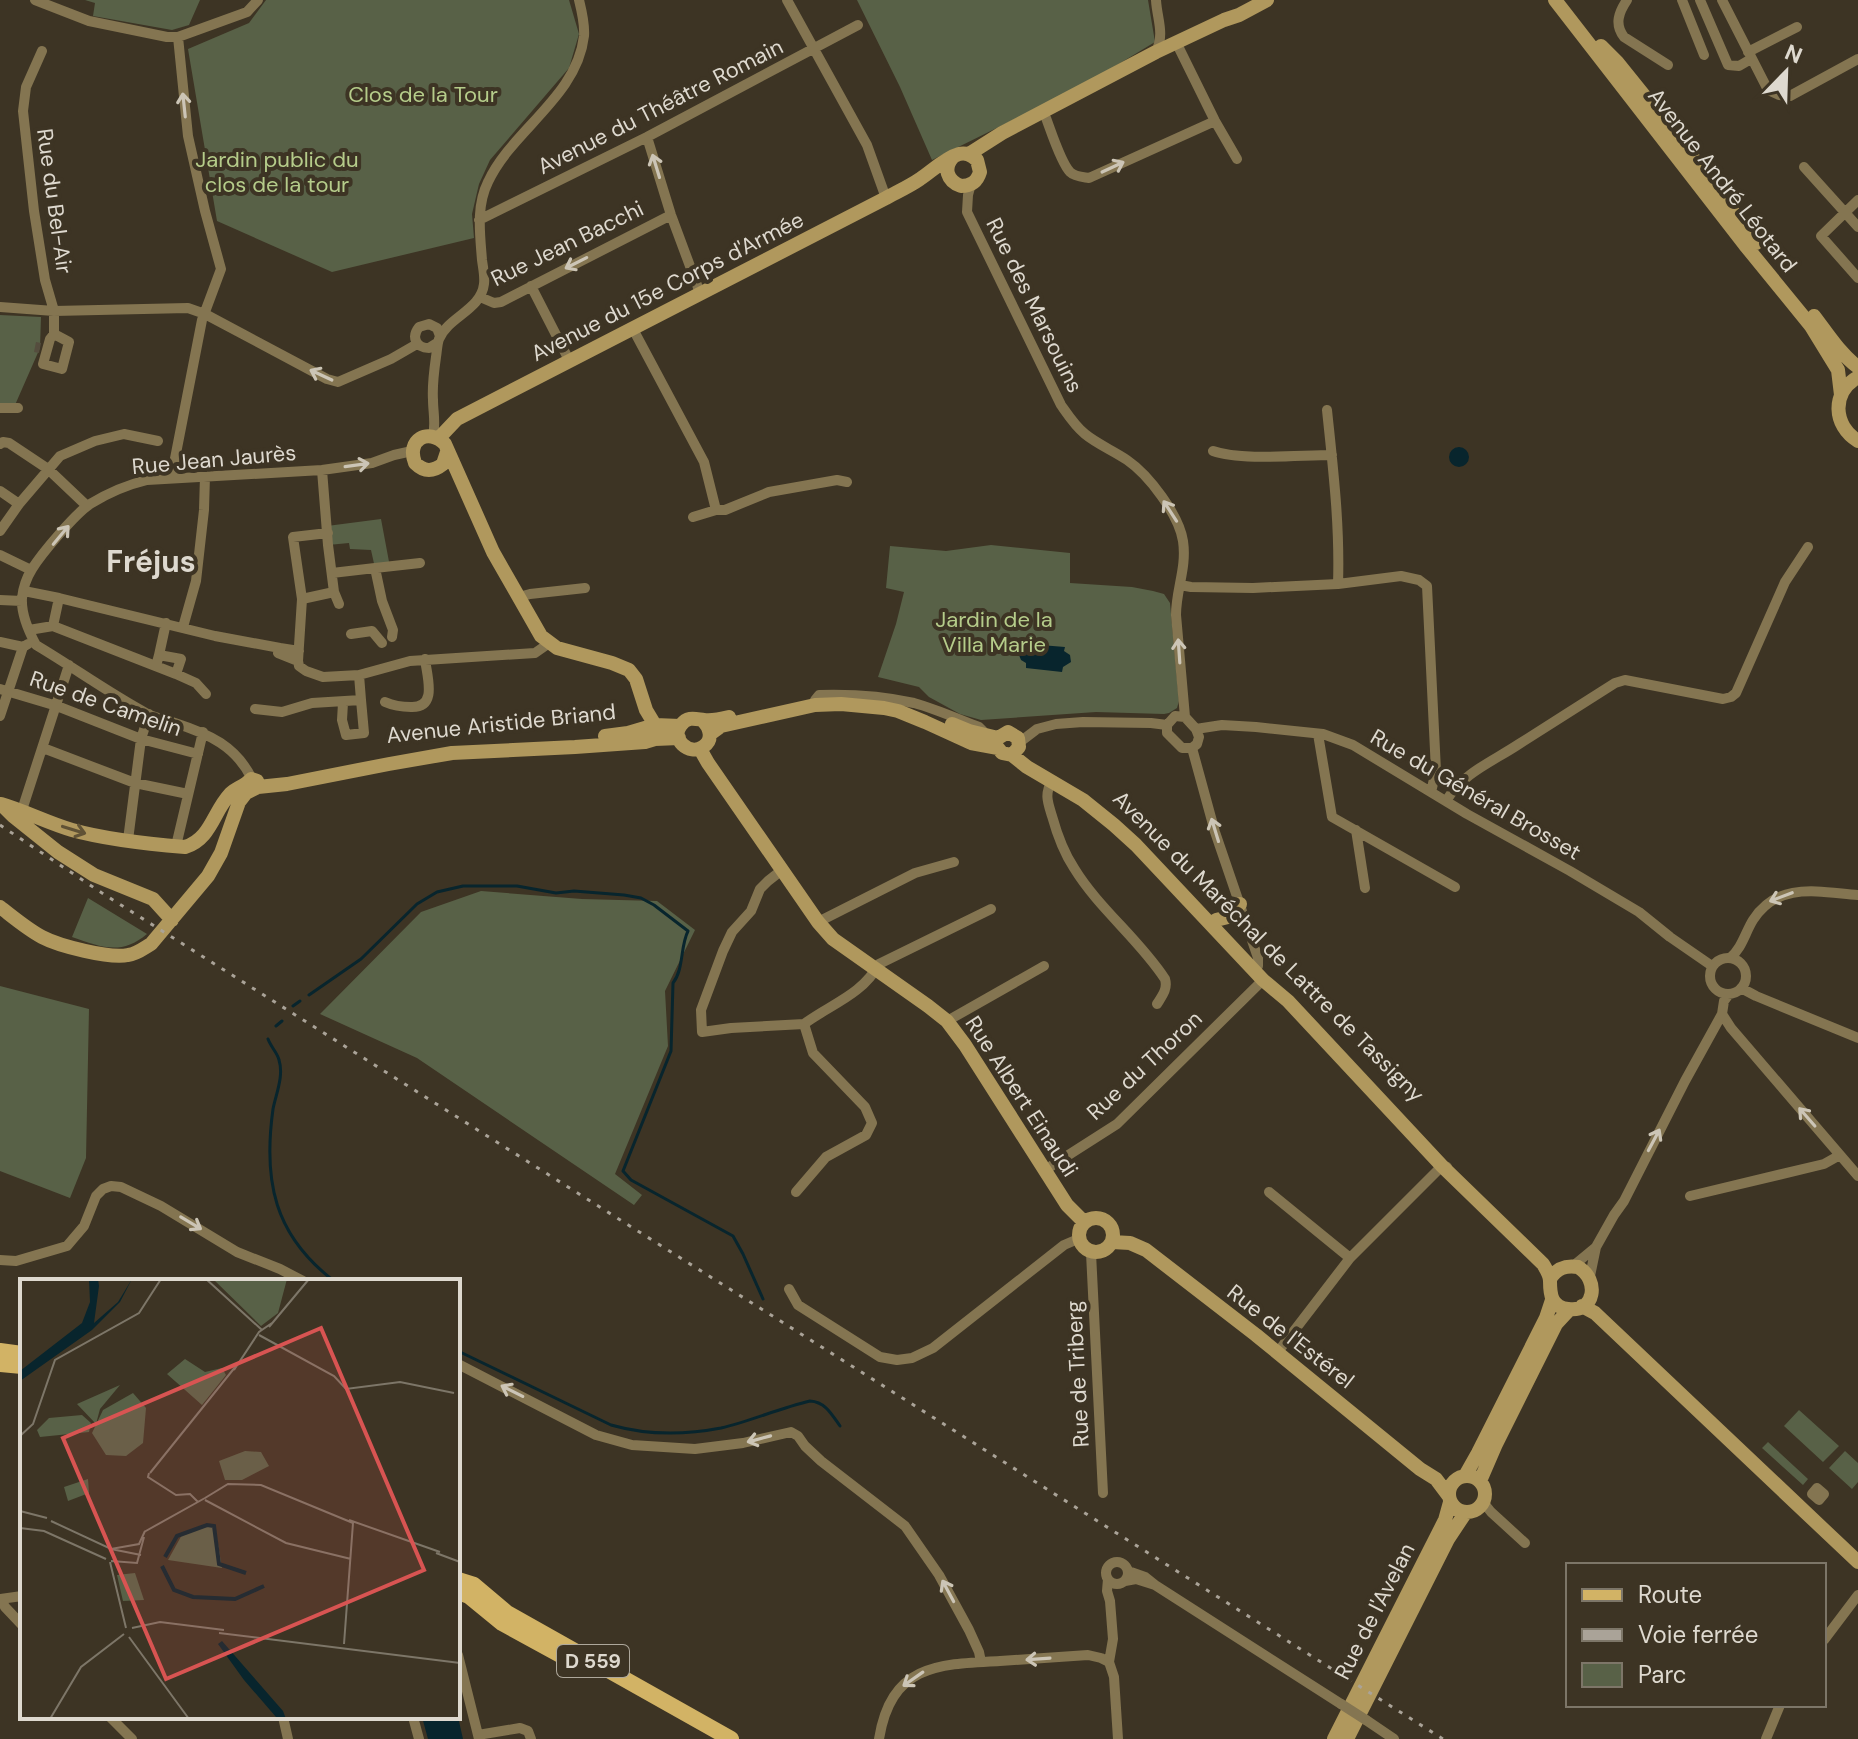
<svg xmlns="http://www.w3.org/2000/svg" width="1858" height="1739" font-family="'DM Sans',sans-serif">
<rect width="100%" height="100%" fill="#3d3424"/>
<path fill="#586147" d="M85 0H200L189 25 172 30 93 16 95 3Z
M266 0H569L579 34 569 68 490 160 479 184 472 214 474 238 332 272 217 221 188 49 249 23Z
M857 0H1148L1155 42 1084 85 932 160 900 87Z
M0 315 41 317 40 348 15 405H0Z
M381 519 390 567 375 568 371 550 350 549 349 543 328 545 327 526Z
M991 545 1070 553V583L1132 587 1153 591 1164 594 1170 603 1179 701 1177 708 1169 713 1164 714 1096 712 981 720 960 714 929 697 919 687 878 677 896 624 904 592 886 588 890 546 946 551Z
M481 891 582 899 657 901 695 930 665 991 668 1046 615 1174 642 1195 634 1205 417 1058 320 1014 421 912Z
M88 898 147 934C121 956 101 947 72 937Z
M0 986 89 1009 86 1158 70 1198 0 1171Z
M1799 1410 1839 1446 1823 1462 1784 1426Z
M1768 1442 1808 1479 1803 1485 1762 1448Z
M1845 1451 1858 1463V1482L1852 1489 1829 1468Z"/>
<path fill="#08252d" d="M1449 457a10 10 0 1 1 20 0a10 10 0 1 1-20 0Z
M1028 644 1065 647 1064 651 1070 655 1071 662 1063 667 1062 672 1026 668V663L1021 660 1019 655 1021 651 1028 648Z
M422 1717H458L463 1739H428Z"/>
<g fill="none" stroke-linecap="round" stroke-linejoin="round">
<path stroke="#08252d" stroke-width="3" d="M309 995 361 959 417 904 437 892 463 886H517L556 893 574 891 624 895 641 898 654 905 688 931C680 947 684 969 673 983L671 1051 623 1171 631 1180 733 1236 743 1254 763 1299
M293 1006 300 1001
M276 1026 282 1021
M268 1039C271 1047 278 1054 279 1060 284 1076 276 1094 273 1109 263 1181 274 1235 334 1281
M458 1351 611 1425C646 1435 685 1435 721 1428 751 1421 780 1408 810 1401 825 1402 831 1413 840 1426"/>
<path stroke="#554d3e" stroke-width="10" stroke-dasharray="10 5" stroke-linecap="butt" d="M35 347 40 348"/>
<path stroke="#847551" stroke-width="10" d="M35 0 89 21 167 37H178L247 12 258 0
M787 0 867 145 886 198
M1627 0C1619 12 1614 24 1624 37L1668 65
M1682 0 1704 55
M1700 0 1728 65 1739 66 1751 59
M1722 0 1768 90 1779 95 1790 96 1858 59
M1176 42 1215 121 1237 159
M42 51 26 87 23 111 34 211 45 280 54 311V334L50 339 43 364 62 369 69 342 54 334
M1156 52C1165 33 1157 19 1156 0
M1748 52 1797 27
M1046 118C1051 131 1061 163 1070 172 1075 177 1083 177 1089 178L1215 121
M647 137 671 215 700 293
M1804 167 1858 227
M971 184 968 195 967 212 1061 405C1068 415 1075 426 1085 434 1097 444 1114 451 1127 460 1149 475 1179 515 1183 541 1187 568 1176 589 1176 615L1185 717
M1858 200 1821 236 1858 278
M479 220 647 137 858 25
M531 286 570 362
M480 297 494 303 501 302 671 215
M0 307 54 311 188 308 205 314 327 379 338 382 391 359 417 344
M633 329 704 462 716 510
M437 343 429 348C416 348 411 337 419 327L429 324 437 328 440 336
M0 408H18
M1327 410C1333 468 1340 525 1338 584
M433 436C436 423 433 412 433 400 432 385 434 371 436 357 437 351 437 345 439 339 448 317 481 310 484 284 485 276 483 268 482 260 480 234 476 206 488 182 512 130 577 97 584 36 585 24 582 12 579 0
M0 444 3 442 9 443 48 469 87 506
M1213 451C1241 461 1300 455 1332 455
M322 470 328 545 334 592 339 604
M171 479 202 320 221 269 205 211 188 136 178 37
M0 491 19 504
M693 517 716 510H725L769 492 837 480 847 482
M0 531 19 504 60 456 95 441 124 434 158 441
M328 533 293 537 302 599 298 661 299 666 306 671 323 677 359 675 410 661 535 653 545 646
M0 555 31 570
M375 568 420 563
M332 573 375 568 382 601 393 630 392 637
M1180 585 1191 587 1253 588 1338 584 1401 576 1419 580 1427 586 1436 771 1431 792
M24 591 59 598 53 626 29 630
M519 597 530 594 585 588
M59 598 215 636 280 648
M302 599 334 592
M0 600 22 601
M53 626 176 674 196 683 206 694
M183 627 196 581 204 510 205 476
M351 634 372 631 382 643
M0 642 23 647 28 644
M159 655 166 623
M298 661 278 653 280 648 299 651
M156 666 159 655 181 659 176 674
M359 675 361 700
M0 689 57 706 141 739 198 754
M815 700 819 695C851 694 883 696 914 703 936 709 958 719 979 727L983 731
M385 702C394 706 401 707 411 707 438 708 427 677 425 659
M255 709 282 712 312 703 361 700 364 733 346 735 342 720 343 703
M0 716 23 647
M1167 725 1175 716 1185 717 1196 729 1199 737 1197 744 1192 748
M1167 725V733L1182 748H1192
M1196 729 1222 725 1256 727 1323 734 1353 745 1467 814 1570 871 1639 912 1670 937 1712 966
M1318 734 1332 817 1455 887
M1020 742 1037 729 1056 724 1083 722 1151 723 1167 725
M43 748 135 783 188 794
M1192 748 1215 832 1258 958V966
M252 779C236 746 209 734 175 723 166 720 155 718 146 713 109 693 73 667 36 645 29 632 21 613 22 598 23 589 27 577 32 569 42 553 75 514 90 504 108 493 126 485 147 480L322 470 372 463 394 455 412 451
M1052 781C1044 794 1048 803 1052 816 1057 834 1064 853 1074 868 1099 909 1139 939 1165 979 1168 989 1162 996 1157 1004
M1446 801C1464 772 1492 762 1519 744 1551 724 1583 703 1615 683L1625 680 1723 699 1731 697 1736 693 1785 582 1808 547
M22 810 69 665
M1356 830 1365 888
M128 840 141 739 149 714
M176 846 203 732
M782 870 768 881 760 889 751 911 732 932 723 951 701 1010 702 1032 731 1028 804 1024 813 1053 865 1107 872 1123 866 1135 826 1157 796 1192
M818 922 915 873 954 862
M1710 976a18 18 0 1 1 36 0a18 18 0 1 1-36 0Z
M1730 958C1742 948 1745 933 1753 920 1778 881 1819 892 1858 895
M1741 988 1756 996 1858 1038
M1729 994 1724 1001 1722 1014 1731 1028 1858 1176
M947 1021 1044 966
M804 1024C831 1004 862 995 879 964L991 909
M1045 1170 1117 1124 1263 980
M1269 1192 1350 1258
M1690 1196 1824 1164 1840 1155
M1091 1253 1103 1493
M0 1260 16 1261 67 1246 84 1226 96 1196 103 1189 111 1186 121 1187 161 1206 237 1252 280 1269 303 1281
M1573 1266 1596 1247
M1590 1276 1596 1247 1614 1215 1624 1201 1685 1081 1722 1014
M789 1289 798 1305 880 1357 897 1360 912 1358 933 1348 1064 1245 1078 1239
M1277 1353 1350 1258 1442 1166 1447 1167
M458 1364 596 1435 632 1445 695 1449 743 1443 791 1432 798 1436 805 1446 821 1461 905 1526 939 1575 969 1630 979 1652 981 1662
M1817 1488 1824 1494 1819 1500 1812 1494Z
M1483 1502 1491 1512 1525 1543
M1106 1573a11 11 0 1 1 22 0a11 11 0 1 1-22 0Z
M1108 1579 1107 1591 1110 1601 1113 1639 1109 1662 1114 1677 1118 1739
M1125 1581 1136 1579 1155 1585 1145 1577 1128 1571
M1155 1585 1341 1704
M0 1599 22 1596
M1 1599 5 1607 22 1625
M1824 1640 1858 1595
M458 1655 479 1739
M110 1717 132 1739
M283 1717 288 1739
M413 1717 419 1739
M1366 1720 1394 1739
M478 1735 520 1728 528 1731 531 1739
M879 1739C891 1665 937 1664 1000 1661 1029 1659 1059 1657 1088 1655L1101 1658 1109 1662
M1766 1739 1780 1705"/>
<path stroke="#b0985d" stroke-width="14" d="M1555 0 1745 245 1811 326 1838 370 1841 395
M1601 46 1617 62 1679 139 1756 243
M969 154 1002 133 1156 52 1224 20 1239 15 1267 0
M1814 316C1827 333 1840 354 1858 367
M1858 377C1831 392 1833 426 1858 441
M439 438 457 419 886 198C897 192 910 186 920 179 932 171 945 158 959 154 966 152 971 155 977 160L980 172C977 182 971 186 961 186 947 181 943 168 953 157
M447 452 443 464C433 472 424 472 415 463 406 440 428 427 445 444L493 552 541 636 557 648 612 663 629 670 636 679 646 710 655 725 680 726
M702 720C710 727 714 740 703 747 689 756 670 739 681 725 688 716 695 719 704 720 712 721 721 719 729 717
M952 724 969 731 998 738
M710 734 721 726 815 705 841 704 884 708 898 711 925 722 971 743 998 748 1002 753 1012 755 1027 767 1083 800 1114 825 1136 845 1263 980 1288 1001 1442 1166 1543 1264C1546 1269 1550 1275 1550 1281 1550 1294 1551 1307 1568 1309 1595 1313 1600 1280 1578 1267 1566 1265 1557 1268 1550 1279
M605 736 628 733 655 725
M998 738 1008 732 1018 738 1019 747 1012 755
M700 749 708 763 818 922 833 939 928 1006 947 1021 965 1045 1067 1205 1084 1222
M1 804C25 811 48 823 72 830 108 840 148 844 185 847 211 839 213 812 230 794 236 788 245 786 251 779L257 781
M2 805 13 816 58 852 94 875 153 899 172 920
M0 907C13 917 27 929 42 937 59 946 110 959 128 955 137 954 144 948 151 944L208 876 221 853 239 802 246 793 258 787 287 784 389 764 452 753 575 747 645 742 655 739 679 738
M1216 920 1228 917 1240 904
M1079 1235a17 17 0 1 1 34 0a17 17 0 1 1-34 0Z
M1112 1242 1130 1243 1146 1250 1256 1335 1420 1469 1436 1479 1448 1495
M1582 1306 1595 1313 1858 1562
M1449 1494a18 18 0 1 1 36 0a18 18 0 1 1-36 0Z
M1465 1476 1478 1453 1546 1318 1552 1300
M1480 1481 1496 1444 1556 1324 1569 1310
M1334 1739 1445 1520 1450 1502
M1347 1739 1448 1539 1466 1512"/>
<path stroke="#d2b365" stroke-width="16" d="M0 1351 22 1354
M0 1364 22 1366
M458 1580 474 1585 507 1613 731 1739
M458 1592 469 1596 502 1623 586 1669"/>
<path stroke="#aaa398" stroke-width="3" stroke-dasharray="4 8" stroke-linecap="butt" d="M0 825 102 893 1443 1739"/>
<path stroke="#847551" stroke-width="10" d="M1341 1704 1366 1720"/>
</g>
<defs><path id="oneway-shaft" d="M-6 0H5M1.5-3L5.5 0L1.5 3" fill="none" stroke-width="1.6" stroke-linecap="round" stroke-linejoin="round" transform="scale(2)"/></defs>
<g stroke="#ccc5b6">
<use href="#oneway-shaft" transform="translate(184 105) rotate(-96)"/>
<use href="#oneway-shaft" transform="translate(656 166) rotate(-107)"/>
<use href="#oneway-shaft" transform="translate(1113 167) rotate(-25)"/>
<use href="#oneway-shaft" transform="translate(576 263) rotate(153)"/>
<use href="#oneway-shaft" transform="translate(321 375) rotate(-155)"/>
<use href="#oneway-shaft" transform="translate(357 465) rotate(-8)"/>
<use href="#oneway-shaft" transform="translate(1170 511) rotate(-123)"/>
<use href="#oneway-shaft" transform="translate(61 535) rotate(-50)"/>
<use href="#oneway-shaft" transform="translate(1179 651) rotate(-94)"/>
<use href="#oneway-shaft" transform="translate(1215 830) rotate(-107)"/>
<use href="#oneway-shaft" transform="translate(1781 897) rotate(159)"/>
<use href="#oneway-shaft" transform="translate(1807 1117) rotate(-131)"/>
<use href="#oneway-shaft" transform="translate(1654 1140) rotate(-62)"/>
<use href="#oneway-shaft" transform="translate(191 1223) rotate(31)"/>
<use href="#oneway-shaft" transform="translate(512 1391) rotate(-153)"/>
<use href="#oneway-shaft" transform="translate(759 1439) rotate(165)"/>
<use href="#oneway-shaft" transform="translate(948 1591) rotate(-118)"/>
<use href="#oneway-shaft" transform="translate(1038 1659) rotate(176)"/>
<use href="#oneway-shaft" transform="translate(913 1679) rotate(145)"/>
</g>
<use stroke="#605235" href="#oneway-shaft" transform="translate(74 830) rotate(17)"/>
<g text-anchor="middle" stroke-width="8" stroke-linejoin="round" paint-order="stroke">
<rect fill="#3d3424" stroke="#aea89c" stroke-width="2" x="557" y="1645" width="72" height="32" rx="6"/>
<g font-size="20" font-weight="bold" fill="#ded9cf">
<text x="593" y="1668">D 559</text>
</g>
<g font-size="22" fill="#b5cc8a" stroke="#3d3424">
<text x="423" y="102">Clos de la Tour</text>
<text x="277" y="167">Jardin public du<tspan x="277" dy="25">clos de la tour</tspan></text>
<text x="994" y="627">Jardin de la<tspan x="994" dy="25">Villa Marie</tspan></text>
</g>
<g font-size="22" fill="#ded9cf" stroke="#3d3424">
<text transform="translate(660 106) rotate(-27)" y="8">Avenue du Théâtre Romain</text>
<text transform="translate(1723 180) rotate(52)" y="8">Avenue André Léotard</text>
<text transform="translate(55 201) rotate(82)" y="8">Rue du Bel-Air</text>
<text transform="translate(567 243) rotate(-26)" y="8">Rue Jean Bacchi</text>
<text transform="translate(667 286) rotate(-27)" y="8">Avenue du 15e Corps d'Armée</text>
<text transform="translate(1035 305) rotate(64)" y="8">Rue des Marsouins</text>
<text transform="translate(214 459) rotate(-5)" y="8">Rue Jean Jaurès</text>
<text transform="translate(106 703) rotate(19)" y="8">Rue de Camelin</text>
<text transform="translate(501 723) rotate(-6)" y="8">Avenue Aristide Briand</text>
<text transform="translate(1476 794) rotate(30)" y="8">Rue du Général Brosset</text>
<text transform="translate(1269 946) rotate(45)" y="8">Avenue du Maréchal de Lattre de Tassigny</text>
<text transform="translate(1144 1065) rotate(-43)" y="8">Rue du Thoron</text>
<text transform="translate(1022 1096) rotate(57)" y="8">Rue Albert Einaudi</text>
<text transform="translate(1291 1336) rotate(38)" y="8">Rue de l'Estérel</text>
<text transform="translate(1077 1374) rotate(-93)" y="8">Rue de Triberg</text>
<text transform="translate(1374 1611) rotate(-63)" y="8">Rue de l'Avelan</text>
</g>
<g font-size="30" font-weight="bold" fill="#ded9cf" stroke="#3d3424">
<text x="151" y="572">Fréjus</text>
</g>
</g>
<g transform="translate(20 1279)">
<rect width="440" height="440" fill="#3d3424"/>
<path d="M193 0H267L258 34 241 47ZM165 80 185 93 202 89 206 96 182 126 147 95ZM100 106 80 130 76 145 57 125ZM113 114 126 129 123 164 106 177 86 176 72 154 83 131ZM62 136 71 144 69 153 20 158 17 151 29 139ZM225 172 241 173 249 187 222 201H205L199 182ZM68 200 69 214 48 222 44 208ZM188 245 195 247 202 289 148 281 163 254ZM115 294 124 321 103 322 97 296Z" fill="#586147"/>
<path d="M69 0H78L79 7 74 44 98 23 112 0 100 23 72 51 0 102V92L62 44 70 23ZM202 362 263 432 266 440 256 438 224 401 198 365Z" fill="#08252d"/>
<path fill="none" stroke="#08252d" stroke-width="4" d="M145 278 157 257 187 246 194 247 199 285 226 294M142 287 154 311 173 318 215 320 244 307"/>
<path fill="none" stroke="#7d7668" stroke-width="2" d="M186 0 242 51M249 48 289 0M239 56 314 97 326 110 380 103 434 114M214 91 239 53 252 44M0 157 13 145 35 81 119 34 141 0M129 194 128 198 156 216 170 215 178 223M130 194 216 87M185 219 208 205 241 206 333 244 324 365M185 221 266 264 331 280M0 232 27 239M329 241 420 273M31 242 91 270 119 265 125 252M0 249 24 252 86 280M124 253 185 219M91 270 121 276M416 274 440 283M91 282 117 284 124 258M90 283 106 349M112 349 140 343 204 351M199 354 440 384M109 358 169 440M30 440 61 388 104 355"/>
<path fill="#d85452" fill-opacity="0.15" stroke="#d85452" stroke-width="4" d="M301 49 404 291 146 400 43 159Z"/>
<rect width="440" height="440" fill="none" stroke="#ded9cf" stroke-width="4"/>
</g>
<rect x="1566" y="1563" width="260" height="144" fill="#3d3424" stroke="#7d7668" stroke-width="2"/>
<rect x="1582" y="1589" width="40" height="12" fill="#d2b365" stroke="#7d7668" stroke-width="2"/>
<text x="1638" y="1603" font-size="24" fill="#ded9cf">Route</text>
<rect x="1582" y="1629" width="40" height="12" fill="#aaa398" stroke="#7d7668" stroke-width="2"/>
<text x="1638" y="1643" font-size="24" fill="#ded9cf">Voie ferrée</text>
<rect x="1582" y="1663" width="40" height="24" fill="#586147" stroke="#7d7668" stroke-width="2"/>
<text x="1638" y="1683" font-size="24" fill="#ded9cf">Parc</text>
<g transform="translate(1786 72) rotate(23)" stroke="#3d3424" stroke-width="6" paint-order="stroke">
<path d="M0-6L14 30L0 20L-14 30Z" fill="#ded9cf"/>
<text y="-12" font-size="22" font-weight="bold" text-anchor="middle" fill="#ded9cf">N</text>
</g>
</svg>
